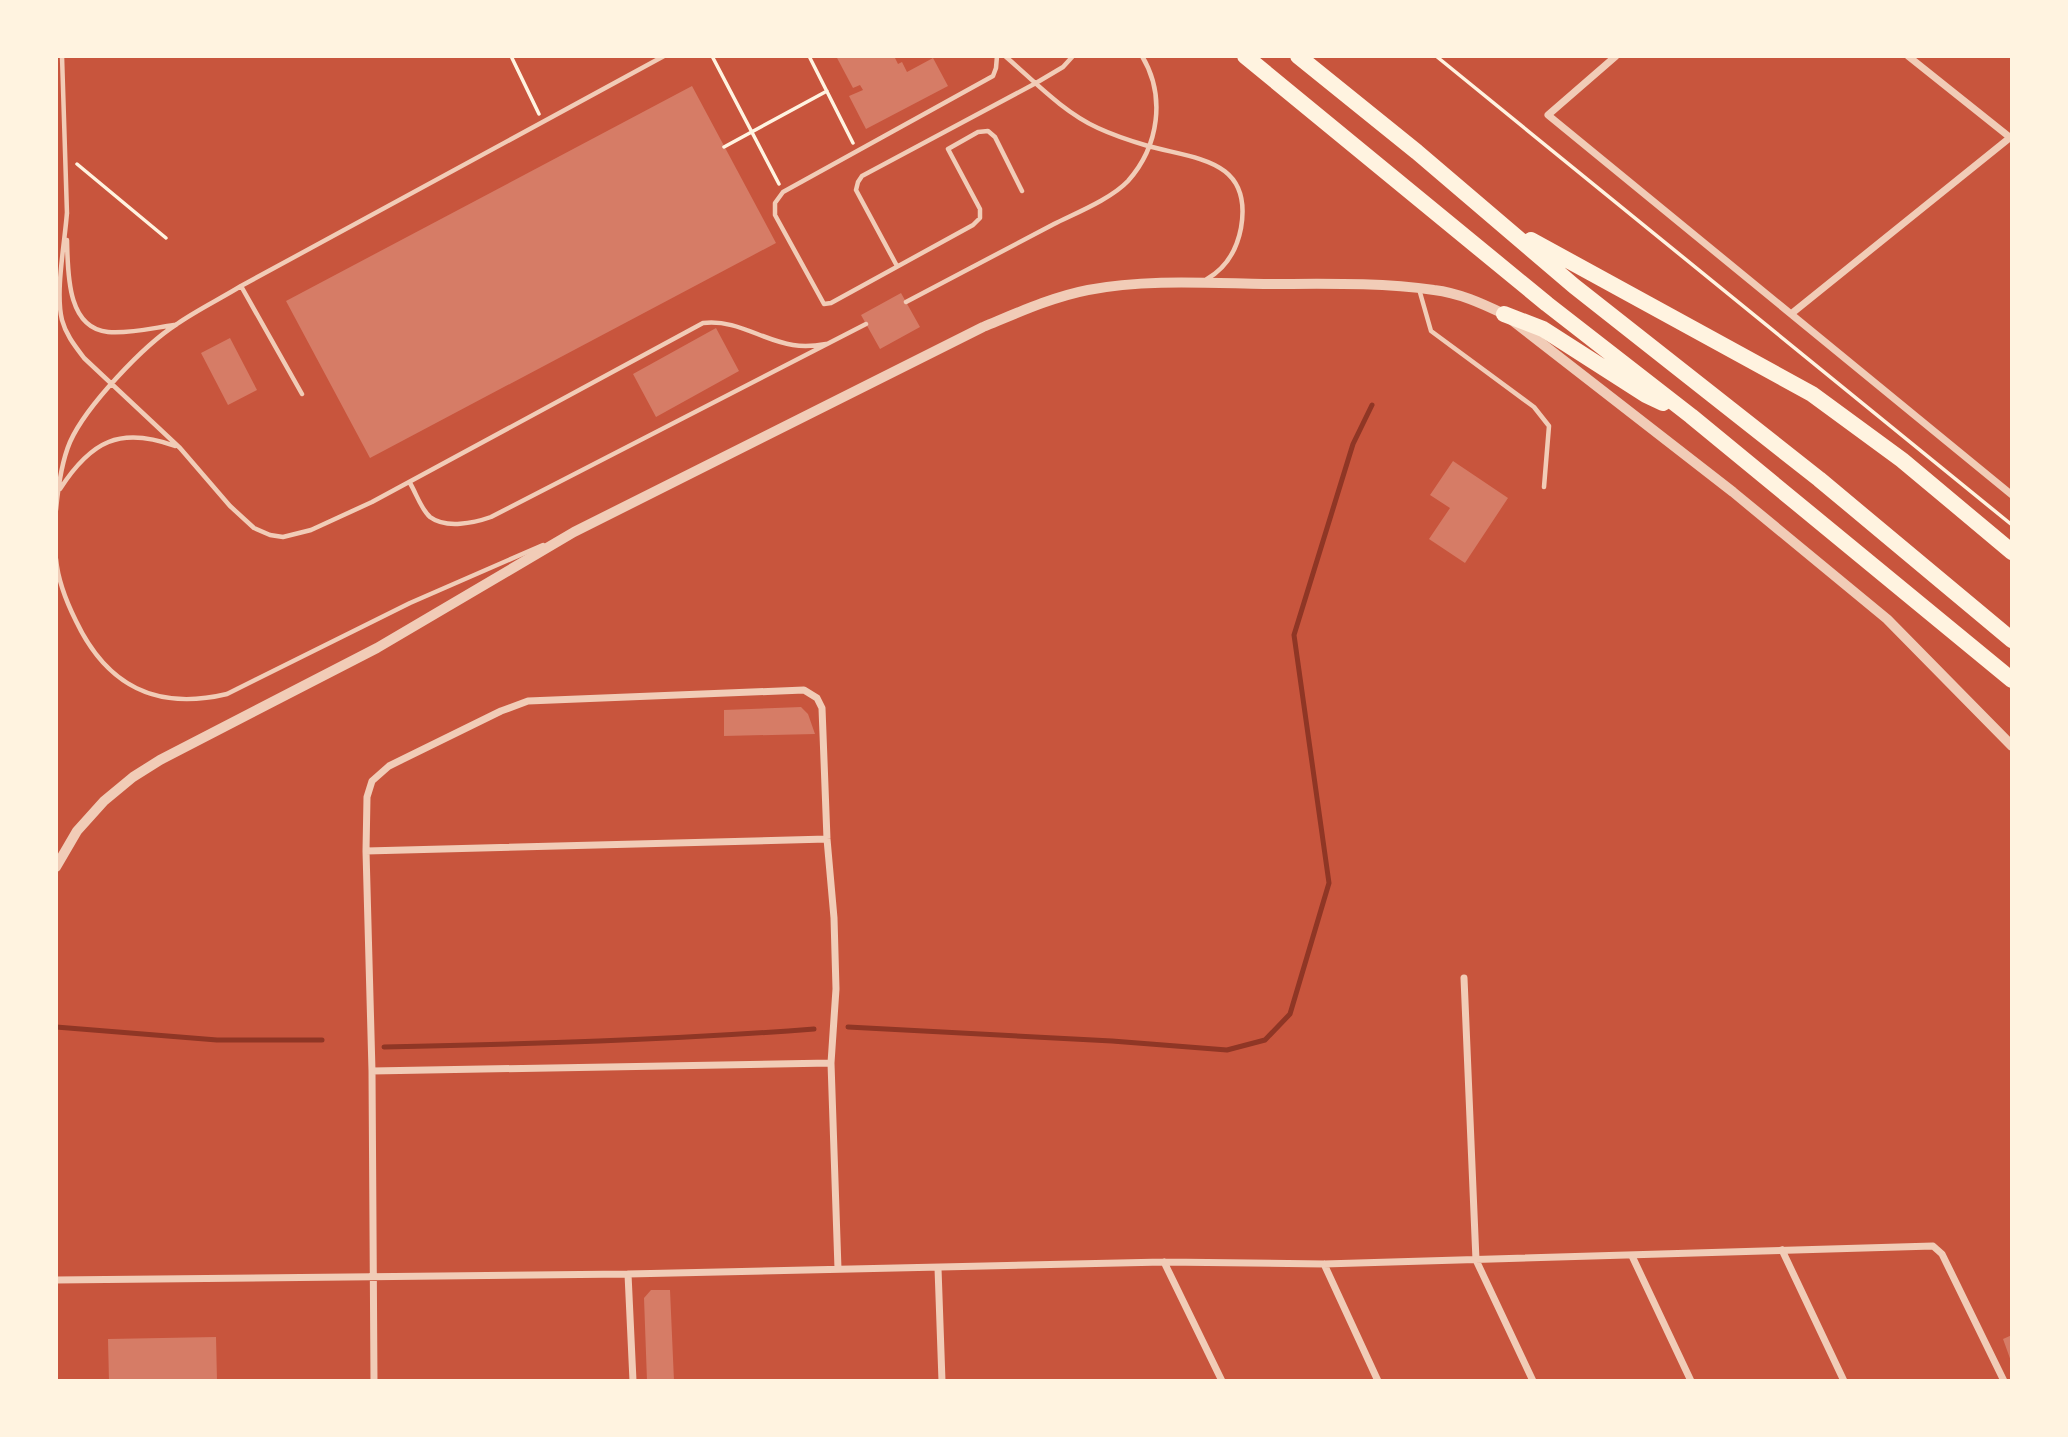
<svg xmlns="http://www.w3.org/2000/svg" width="2068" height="1437" font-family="'Titillium Web',sans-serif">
<rect width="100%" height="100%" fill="#c8553d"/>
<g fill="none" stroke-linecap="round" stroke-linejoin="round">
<path stroke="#8f3625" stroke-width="5" d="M56 1027 217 1040H322
M848 1027 1112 1041 1227 1050 1265 1040 1290 1014 1329 883 1294 635 1353 444 1372 405
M384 1047C527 1044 671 1040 814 1029"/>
</g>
<path fill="#d67c66" d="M836 56H894L898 64 902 62 907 72 933 58 948 86 866 129 849 96 863 90 860 85 853 88Z
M692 86 776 243 370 458 286 301Z
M901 293 920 327 880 349 861 315Z
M716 328 739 371 656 417 633 374Z
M230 338 257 390 228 405 201 353Z
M1453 461 1508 498 1465 563 1429 539 1450 508 1430 495Z
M801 707 808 714 815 734 724 736V710Z
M651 1290H670L674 1381H647L644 1298Z
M2012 1335V1364L2003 1339Z
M216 1337 217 1381H109L108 1339Z"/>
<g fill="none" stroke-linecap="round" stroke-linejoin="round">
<path stroke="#fff3e0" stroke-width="3.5" d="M511 56 539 114
M712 56 779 184
M809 56 853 143
M1436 56 2012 525
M724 147 827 91
M77 164 166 238"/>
<path stroke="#f1ccb7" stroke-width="4.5" d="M62 56 67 214
M997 56 996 68 993 76 783 192 775 203V215L824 304 831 303 973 225 980 218V209L948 149 978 132 988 131 995 137 1022 191
M1005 56C1034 81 1063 112 1098 128 1113 135 1131 141 1148 146 1195 159 1253 159 1241 228 1237 249 1226 268 1207 279
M67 212C65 242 55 292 62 320 66 335 75 346 84 358L180 448 230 506 254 528 270 535 283 537 311 530 372 502 703 323C737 319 761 340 793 345 805 347 815 346 826 344
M67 240C68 270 66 328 108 332 129 334 153 328 174 325
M897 266 856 190 858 182 862 176 1036 83 1063 67 1073 56
M241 286 302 394
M1419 289 1431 331 1534 407 1549 426 1544 487
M906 302C955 276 1004 250 1054 224 1076 213 1111 199 1128 181 1159 146 1166 96 1142 56
M410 483C416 493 421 509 430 517 446 529 474 523 491 517L866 324
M60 489C91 441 120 426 175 446
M56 510C58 488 61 463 70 442 86 406 144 345 177 324 197 310 220 299 241 286L664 56
M56 559C58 581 66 601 76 621 107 686 156 711 227 694L410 603 543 545"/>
<path stroke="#f1ccb7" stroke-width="7" d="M1616 56 1548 115 2012 495
M1908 56 2012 139
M1791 314 2012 136
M366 851 827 839
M1464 978 1476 1260 1533 1381
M372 1071 831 1063
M1782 1250 1844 1381
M1632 1256 1691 1381
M1164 1262 1222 1381
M1324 1264 1378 1381
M938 1268 942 1381
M628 1274 633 1381
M56 1280 628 1274 1164 1262 1324 1264 1933 1246 1942 1254 2004 1381
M374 1381 372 1071 366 851 367 797 372 781 389 766 501 711 528 701 804 690 817 698 822 708 827 839 834 918 836 989 831 1063 838 1269"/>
<path stroke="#f1ccb7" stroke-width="10" d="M56 867 77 831 104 801 133 777 160 760 377 648 574 532 983 327C1017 313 1052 297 1088 290 1145 279 1206 283 1264 284 1320 284 1378 282 1434 290 1459 293 1481 303 1504 314L1733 492 1887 619 2012 746"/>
<path stroke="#fff3e0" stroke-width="16" d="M1245 56 1547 304 1691 416 2012 680
M1298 56 1417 152 1574 286 1819 479 2012 640
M1531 240 1812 394 1902 460 2012 552
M1504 314 1543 329 1646 395 1663 403"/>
</g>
<rect width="2068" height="1437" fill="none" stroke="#fff3e0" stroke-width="116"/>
</svg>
